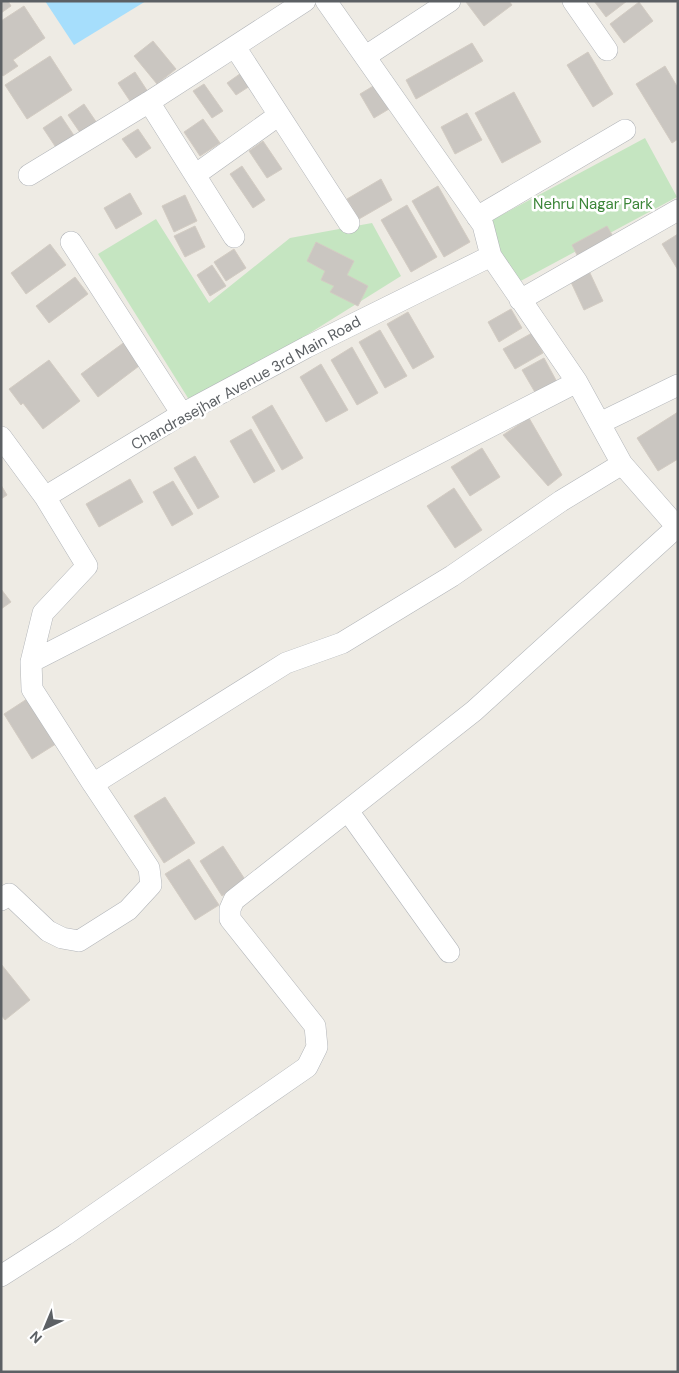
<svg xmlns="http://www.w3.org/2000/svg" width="679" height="1373" font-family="'DM Sans',sans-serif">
<rect width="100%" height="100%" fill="#eeebe4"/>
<path fill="#c5e5c1" d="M645 138 677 197 515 284 483 225Z
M156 219 209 303 290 238 372 223 401 276 193 406 98 254Z"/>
<path fill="#a6defc" d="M45 1H146L74 45Z"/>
<path fill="#cac6c1" stroke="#d3ccc3" d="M1 1H8L11 6 1 13Z
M467 1H509L512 5 484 26 466 2Z
M594 1H627L606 17Z
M639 2 653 21 624 43 610 24Z
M24 6 45 38 13 60 18 66 3 76 1 74V21Z
M153 41 176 69 157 84 134 56Z
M472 43 483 61 416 99 406 80Z
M588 52 613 94 593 107 567 65Z
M50 56 72 90 27 119 5 85Z
M665 66 678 88V139L672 143 636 84Z
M244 71 253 84 236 95 227 83Z
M135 72 150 95 134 107 118 83Z
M380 82 394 106 374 118 360 94Z
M204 84 223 111 212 118 193 91Z
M514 92 541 142 502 163 475 113Z
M84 104 99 126 83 137 68 115Z
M467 113 482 140 455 154 441 127Z
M61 116 77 140 59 152 43 128Z
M203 119 220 143 200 156 184 132Z
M138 129 151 148 136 158 122 139Z
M263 141 282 169 267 178 249 151Z
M242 166 265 200 253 208 230 174Z
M381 179 392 200 359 219 347 199Z
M438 186 470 242 444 257 412 201Z
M130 193 142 214 116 229 104 208Z
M185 195 197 221 174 232 162 206Z
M407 205 437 257 411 272 381 220Z
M195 226 205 247 185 257 174 236Z
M607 226 615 240 579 259 572 245Z
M678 234V270L662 244Z
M316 242 354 261 347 275 368 286 358 306 330 292 334 286 321 280 325 271 307 261Z
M50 244 66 265 26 294 11 273Z
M234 249 246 268 226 281 214 262Z
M212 265 226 286 210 296 197 275Z
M589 271 603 301 584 310 570 280Z
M75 277 88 294 49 323 36 306Z
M511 309 522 328 499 342 488 322Z
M408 312 434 357 413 369 387 324Z
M380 330 407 376 385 388 359 342Z
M532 333 543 353 515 369 503 349Z
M126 341 143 363 98 397 81 374Z
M352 347 378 393 357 405 331 360Z
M544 358 557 382 536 394 522 370Z
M49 360 80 401 43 429 23 403 21 405 9 389Z
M321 364 348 410 326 422 300 377Z
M272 405 303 458 282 470 252 417Z
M678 412V459L658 471 637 438Z
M529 418 562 475 548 486 503 435Z
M251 429 275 471 254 483 230 441Z
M482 448 500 477 470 496 451 467Z
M195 456 219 497 198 509 174 468Z
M130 479 143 502 99 527 86 504Z
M173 481 193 514 172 526 153 492Z
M1 485 7 495 1 499Z
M454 488 482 530 455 548 427 506Z
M1 589 11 602 1 609Z
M30 697 59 742 32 759 4 714Z
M165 797 195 843 164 863 134 816Z
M223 846 246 881 222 896 200 861Z
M189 859 219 905 195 920 165 874Z
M1 964 30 1000 5 1020 1 1015Z"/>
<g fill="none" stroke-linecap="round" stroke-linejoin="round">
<g stroke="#b2b5b9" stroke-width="22">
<path id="minor" d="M326 1 483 225 491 256 577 382 622 464 678 528
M573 1 607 50
M235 47 349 223
M366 56 450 1
M149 102 234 237
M29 175 149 102 305 1
M195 175 279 115
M477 217 625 130
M71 242 182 414
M520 300 678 210
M577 382 31 662 32 689 93 784 286 663 342 643 452 576 561 501 622 464
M600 423 678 385
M1 437 45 497
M31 662 43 613 87 566 45 497 182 414 307 347 491 256
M348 811 449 952
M1 900 9 894 48 931 62 938 79 941 128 910 151 885 149 868 93 784
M1 1276 65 1235 307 1067 317 1047 315 1026 230 919V909L234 900 474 711 677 527"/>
</g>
<use href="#minor" stroke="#fff" stroke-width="21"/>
</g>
<g text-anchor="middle" stroke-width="5" stroke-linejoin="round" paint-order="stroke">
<g font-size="15" fill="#3c8639" stroke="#fff">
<text x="593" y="209">Nehru Nagar Park</text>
</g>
<g font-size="15" fill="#5c6064" stroke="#fff">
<text transform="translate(246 383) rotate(-29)" y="5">Chandrasejhar Avenue 3rd Main Road</text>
</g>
</g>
<rect width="679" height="1373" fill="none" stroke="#5c6064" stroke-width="5"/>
<g transform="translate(45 1328) rotate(224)" stroke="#ffffff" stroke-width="4" paint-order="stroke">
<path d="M0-4L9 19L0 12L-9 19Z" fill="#5c6064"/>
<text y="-8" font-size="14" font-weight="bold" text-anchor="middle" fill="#5c6064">N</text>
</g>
</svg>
